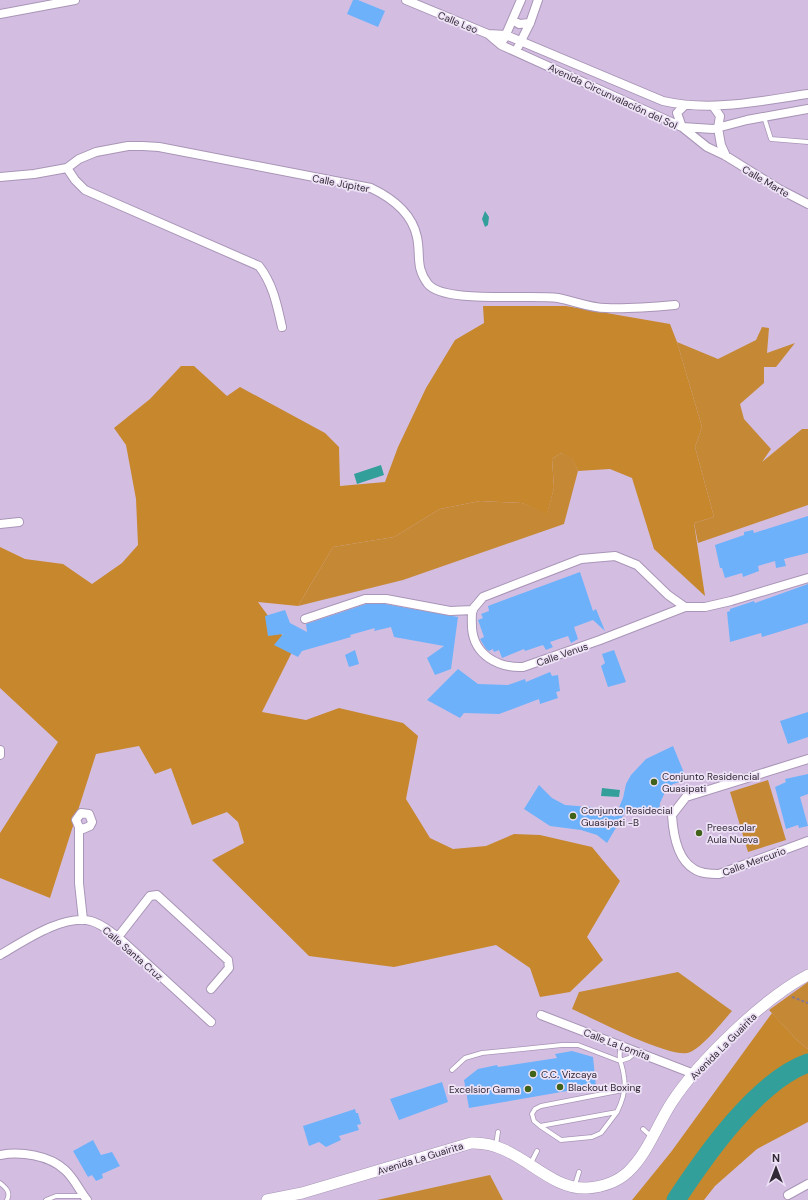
<svg xmlns="http://www.w3.org/2000/svg" width="808" height="1200" font-family="'DM Sans',sans-serif">
<rect width="100%" height="100%" fill="#d3bee2"/>
<path fill="#c58935" d="M762 327 769 328 767 353 795 343 776 367H764V383L740 404 744 419 771 449 762 462 802 429H808V505L698 543 694 523 714 517 695 447 702 427 677 342 718 359 756 340Z
M561 453 572 457 578 471 564 524 403 580 298 606 333 547 394 537 440 509 480 501 522 503 547 513 554 488 552 459Z
M768 780 786 840 748 852 730 792Z
M678 972 732 1011C723 1021 700 1051 687 1053 665 1056 596 1020 572 1009L579 992Z
M808 982V1049L797 1040 769 1010Z
M490 1175 503 1200H377Z"/>
<path fill="#c7872d" d="M483 306H566L670 324 677 342 702 427 695 447 714 517 694 523 705 596 654 549 632 478 610 469 578 471 572 458 561 453 552 459 554 488 547 514 522 503 480 501 440 509 394 537 333 547 298 606 258 602 293 650 262 712 306 720 339 708 403 723 418 736 406 799 430 838 453 849 486 846 514 834 540 835 592 847 620 881 587 937 603 960 570 992 540 997 530 968 496 945 394 967 309 956 212 860 244 843 238 822 227 812 192 825 171 768 155 774 139 746 96 754 50 898 0 878V833L58 742 0 688V547L25 559 63 564 92 584 122 563 138 545 136 499 126 445 114 428 150 399 181 366H194L227 396 240 387 325 433 339 447 340 486 385 482 398 447 426 388 455 340 484 323Z
M772 1013 797 1040 808 1049V1122L757 1149 715 1186 704 1200H632L671 1152Z"/>
<path fill="#339f9b" d="M485 211 489 217 488 225 485 227 482 219Z
M381 465 384 475 357 484 354 474Z
M602 788 620 790 619 797 601 796Z"/>
<g fill="none" stroke-linecap="round" stroke-linejoin="round">
<path stroke="#339f9b" stroke-width="19" d="M676 1200C705 1156 757 1081 808 1063"/>
</g>
<path fill="#6db1fb" d="M353 0H358L385 11 378 27 347 14Z
M808 516V553L784 559 786 566 776 568 775 561 758 566 759 571 743 577 742 573 725 578 722 568H720L715 545 744 535V532L753 530 754 533Z
M580 572 593 611 596 609 605 631 593 620 574 627 578 639 571 643 568 636 550 642 553 647 546 650 543 645 525 651 524 649 502 658 499 650 494 652 493 649 489 651 486 649 480 639 484 637 478 620 483 618 481 614 489 611 488 606Z
M808 584V623L762 637 761 633 730 642 727 612 730 611V609L754 601 755 603Z
M366 604H385L458 617 451 669 435 675 427 658 444 646 394 637 391 627 374 631 375 628 350 635 351 637 302 651 298 657 274 645 283 634 268 636 265 616 285 610 290 623 307 632 306 624Z
M355 650 359 664 349 667 345 655Z
M614 650 626 682 608 687 601 666 605 663 602 654Z
M458 669 478 684 508 685 525 679 526 682 550 672 552 676 558 675 560 691 556 692 558 698 540 704 539 699 499 714 464 713 460 718 427 700Z
M808 712V737L788 744 780 721Z
M673 746 687 780 673 784 666 790 660 803 659 815 627 809 607 843 597 835 581 830 550 826 524 809 539 785 552 798 565 805 590 807 607 812 615 817 623 798 626 784 631 775 646 759Z
M808 774V794L800 797 808 826 799 828 798 825 786 829 775 787 786 782 785 779Z
M572 1051 593 1057 596 1086 469 1108 464 1080 478 1069 497 1065 498 1067 557 1058 555 1054Z
M442 1082 448 1102 399 1120 390 1099Z
M355 1109 356 1113H358L361 1124 357 1125 359 1130 339 1136 341 1140 326 1147 319 1142 309 1146 303 1126Z
M93 1140 101 1155 112 1152 120 1166 102 1174 103 1178 96 1181 92 1175 88 1177 73 1151Z"/>
<g fill="none" stroke-linecap="round" stroke-linejoin="round">
<g stroke="#a995b7" stroke-width="5.5">
<path id="lane" d="M764 117 771 139 808 142
M621 1046C617 1060 623 1064 624 1077 626 1088 622 1102 617 1112L540 1126 534 1121 532 1114 535 1109 541 1106 623 1090
M452 1070 465 1058 482 1053 562 1045H578L620 1061 629 1058 636 1052
M540 1126 561 1140 592 1137 601 1133 617 1112
M643 1129 652 1137
M496 1145 498 1132
M530 1165 537 1151
M0 1183C6 1188 11 1192 7 1200
M575 1185 579 1172
M46 1200 56 1196H83"/>
</g>
<g stroke="#a995b7" stroke-width="10">
<path id="street" d="M406 0 488 34 501 45 682 127 713 129 747 120 808 109
M0 14 75 0
M513 20 519 24 530 23
M488 34 506 35 663 101C711 112 760 101 808 94
M504 39 521 0
M518 47 530 23 538 0
M685 105 677 113 682 127 707 147 726 156 779 189 808 204
M713 106 720 116 718 128
M718 128 721 145 726 156
M67 168 75 180 85 190 259 266C273 284 277 305 282 327
M0 177 34 174 67 168 79 159 96 152 128 146H143L159 147 371 188C392 198 412 213 417 237 421 256 415 267 428 284 444 304 530 294 558 298 574 301 590 308 606 308 629 309 652 307 675 305
M0 524 19 522
M685 607 668 595 637 565 615 556 581 559 483 597C480 601 476 605 473 609 471 614 472 622 472 628 474 655 498 668 523 667L600 640 685 607H705L731 601 808 578
M305 619 365 599H386L450 611 473 610
M0 750V755
M808 759 686 797 672 815C673 832 677 859 694 869 701 874 711 874 719 874L808 841
M79 827 83 829 90 826 92 822 89 814 81 813 76 820 79 827V883L83 920
M118 937 150 896 157 895 228 960 229 968 211 989
M0 955C24 941 63 914 91 921 102 924 109 931 118 937L211 1022
M541 1015 694 1074
M0 1155C20 1151 49 1155 65 1170 74 1178 79 1190 87 1200
M788 1195 808 1184"/>
</g>
<g stroke="#a995b7" stroke-width="12">
<path id="secondary" d="M267 1200 302 1193 471 1143C519 1141 545 1190 587 1188 602 1187 617 1182 628 1172 648 1153 657 1125 672 1102 699 1061 764 998 808 975"/>
</g>
<path stroke="#867791" stroke-width="2" stroke-dasharray="3 2" stroke-linecap="butt" d="M792 997 808 1003"/>
<use href="#lane" stroke="#fff" stroke-width="4"/>
<use href="#street" stroke="#fff" stroke-width="8"/>
<use href="#secondary" stroke="#fff" stroke-width="11"/>
</g>
<g fill="#406219" stroke="#eee3f6" stroke-width="1.5">
<circle cx="654" cy="782" r="4"/>
<circle cx="573" cy="816" r="4"/>
<circle cx="699" cy="833" r="4"/>
<circle cx="533" cy="1074" r="4"/>
<circle cx="560" cy="1087" r="4"/>
<circle cx="528" cy="1089" r="4"/>
</g>
<g text-anchor="middle" stroke-width="3.5" stroke-linejoin="round" paint-order="stroke">
<g font-size="10" fill="#322937" stroke="#eee3f6">
<text transform="translate(458 22) rotate(22)" y="4">Calle Leo</text>
<text transform="translate(613 96) rotate(25)" y="4">Avenida Circunvalación del Sol</text>
<text transform="translate(766 181) rotate(30)" y="4">Calle Marte</text>
<text transform="translate(341 183) rotate(11)" y="4">Calle Júpiter</text>
<text transform="translate(562 654) rotate(-19)" y="4">Calle Venus</text>
<text transform="translate(754 861) rotate(-20)" y="4">Calle Mercurio</text>
<text transform="translate(133 953) rotate(41)" y="4">Calle Santa Cruz</text>
<text transform="translate(617 1044) rotate(21)" y="4">Calle La Lomita</text>
<text transform="translate(723 1046) rotate(-45)" y="4">Avenida La Guairita</text>
<text transform="translate(420 1158) rotate(-17)" y="4">Avenida La Guairita</text>
</g>
<g font-size="10" fill="#322937" stroke="#eee3f6" text-anchor="start">
<text x="662" y="780">Conjunto Residencial<tspan x="662" dy="12">Guasipati</tspan></text>
<text x="581" y="814">Conjunto Residecial<tspan x="581" dy="12">Guasipati -B</tspan></text>
<text x="707" y="831">Preescolar<tspan x="707" dy="12">Aula Nueva</tspan></text>
<text x="541" y="1078">C.C. Vizcaya</text>
<text x="568" y="1091">Blackout Boxing</text>
<text x="520" y="1093" text-anchor="end">Excelsior Gama</text>
</g>
</g>
<g transform="translate(776 1168)" stroke="#eee3f6" stroke-width="3" paint-order="stroke">
<path d="M0-3L7 15L0 10L-7 15Z" fill="#322937"/>
<text y="-6" font-size="11" font-weight="bold" text-anchor="middle" fill="#322937">N</text>
</g>
</svg>
